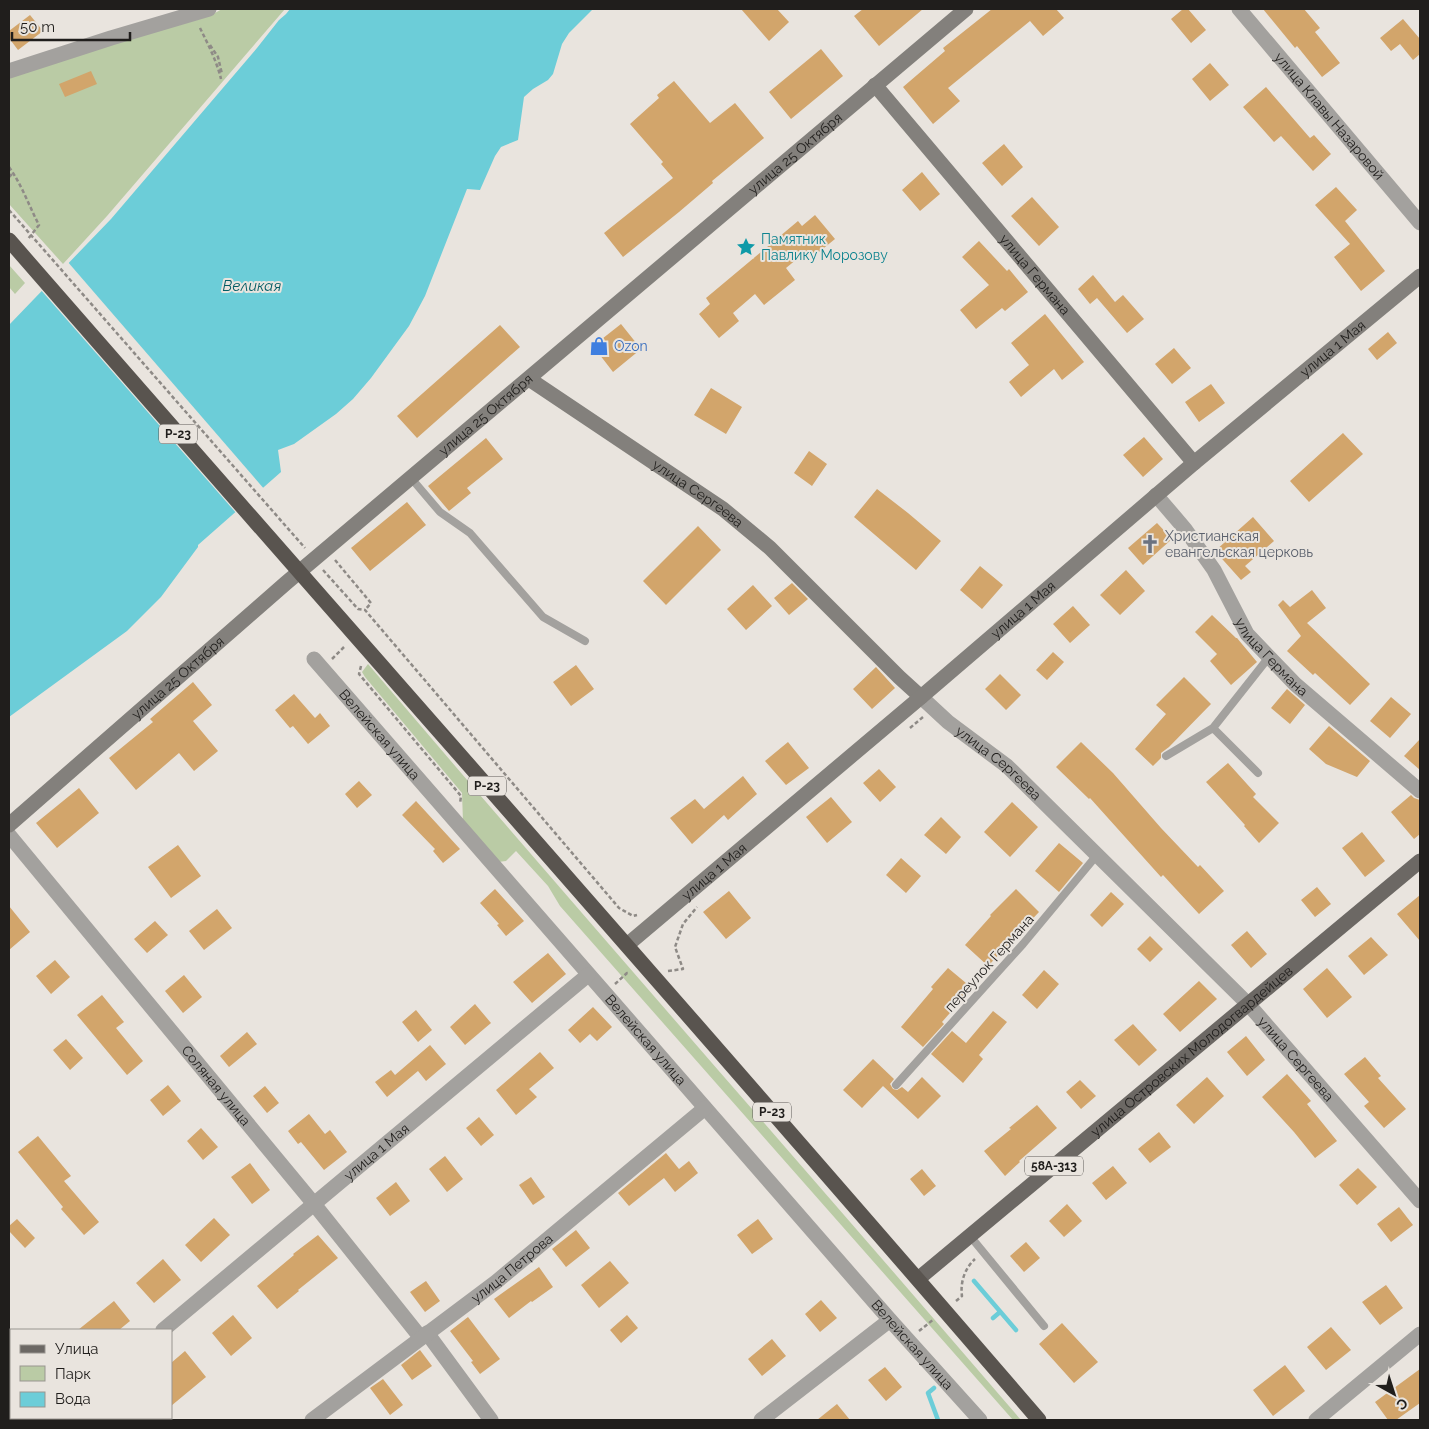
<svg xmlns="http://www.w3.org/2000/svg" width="1429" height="1429" font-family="Raleway,sans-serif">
<rect width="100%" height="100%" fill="#e9e4de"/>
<path fill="#bacba5" d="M222 9H285L107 216 63 264 9 204V76L215 13Z
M9 265 25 283 15 294 9 287Z
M368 664C584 918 804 1167 1021 1420H1013L560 906 548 886 516 851 506 861 498 862 463 822 462 793 365 677 362 672Z"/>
<path fill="#6ccdd8" d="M290 9H593L569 33 562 44 553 74 548 80 533 89 524 97 518 140 501 147 495 156 480 190 467 189 425 296 409 326 371 378 353 399 336 414 294 444 278 450 281 472 198 545V547L161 597 127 631 9 717V325L111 219 257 48 279 20 286 14Z"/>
<path fill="#e9e4de" d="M67 261 265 490 237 514 40 289Z"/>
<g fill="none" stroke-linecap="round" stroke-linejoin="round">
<path stroke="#6ccdd8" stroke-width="4.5" d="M974 1281 1016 1330
M993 1318 1000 1312
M934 1388 928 1393 938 1420"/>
</g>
<path fill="#d2a56b" d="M741 9H777L789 22 769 41Z
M863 9H923L879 46 854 16Z
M992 9H1056L1064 18 1043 36 1030 21 948 88 960 101 933 124 903 87 945 51 943 48Z
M1183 9H1188L1206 30 1191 43 1171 19Z
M1263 9H1304L1320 28 1315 32 1340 63 1322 77 1297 46 1295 48Z
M30 15 43 31 18 50 9 38V31Z
M1403 19 1420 39V54L1413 60 1400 44 1391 51 1380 38Z
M821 49 843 76 791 119 769 92Z
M1210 63 1229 85 1210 101 1192 79Z
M91 71 97 84 65 97 59 84Z
M674 81 710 123 735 103 764 138 712 181 713 183 679 212 623 257 604 233 673 178 661 164 663 162 630 124 659 98 657 95Z
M1266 87 1310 138 1314 135 1331 154 1313 171 1281 136 1274 142 1243 107Z
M1004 144 1023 167 1002 186 982 163Z
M922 172 940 194 920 211 902 190Z
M1336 187 1357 210 1345 221 1385 271 1361 291 1334 257 1350 244 1315 205Z
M1032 197 1059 227 1039 246 1011 216Z
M815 215 835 239 814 256 808 250 786 268 795 280 764 305 755 294 733 313 739 321 719 338 699 314 710 304 706 298 798 221 802 226Z
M979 241 1007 271 1009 269 1028 292 1005 311 1002 308 976 329 960 310 989 285 962 257Z
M1093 275 1115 302 1123 295 1144 319 1127 333 1097 298 1090 304 1078 289Z
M1045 314 1084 362 1062 380 1054 369 1021 397 1009 382 1029 365 1011 343Z
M621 324 641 349 613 372 593 346Z
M500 325 520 347 417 438 397 416Z
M1388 332 1397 343 1377 360 1368 349Z
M1174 348 1191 368 1172 384 1155 364Z
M1211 384 1225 403 1199 422 1185 402Z
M711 388 742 407 726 434 694 415Z
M1343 433 1363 454 1309 502 1290 481Z
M1144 437 1163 459 1143 477 1123 455Z
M486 438 503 459 467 488 471 493 449 511 428 486Z
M809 451 827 464 812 486 794 473Z
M877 489 908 513 941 541 916 570 854 517Z
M407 502 426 525 370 571 351 548Z
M1253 517 1274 541 1245 566 1251 572 1241 580 1215 551Z
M1157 523 1172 539 1143 565 1128 548Z
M698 526 721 550 666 605 643 581Z
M980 566 1003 585 982 609 960 590Z
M1126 570 1145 591 1120 615 1100 595Z
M792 583 808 599 789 615 774 598Z
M753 585 772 606 746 630 727 609Z
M1312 590 1326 608 1307 623 1370 684 1350 705 1315 673 1313 675 1287 651 1301 636 1278 605 1283 600 1290 607Z
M1073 606 1090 625 1070 643 1053 624Z
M1212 615 1236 638H1237L1257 662 1231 685 1210 661 1217 654 1195 632Z
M1053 652 1064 662 1047 680 1036 670Z
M576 665 594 689 571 706 553 682Z
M876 667 895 688 872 709 853 689Z
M1000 674 1021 695 1006 710 985 689Z
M1184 677 1211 704 1169 747 1161 753V758L1153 766 1135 749 1166 714 1156 705Z
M193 682 212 705 193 721 218 751 194 771 179 753 136 790 109 758 153 722 150 719Z
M1287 689 1305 705 1290 724 1271 708Z
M294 694 315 718 320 713 330 726 308 744 293 726 290 728 275 710Z
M1391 697 1411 714 1390 738 1370 721Z
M1329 726 1370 761 1357 777 1326 764 1309 749Z
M1420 739V770L1404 756Z
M788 742 809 768 786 785 765 761Z
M1081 742 1113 773 1161 828 1198 867 1200 865 1224 891 1199 914 1163 875 1161 877 1090 798 1089 799 1056 767Z
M1228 763 1256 794 1253 797 1279 823 1259 843 1244 826 1245 825 1206 782Z
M879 769 896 787 880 802 863 783Z
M743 776 757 794 728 820 724 815 692 844 670 818 695 799 704 809Z
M359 781 372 795 357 808 345 794Z
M79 788 99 813 57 848 36 823Z
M1411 795 1414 798 1420 800V834L1414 839 1391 812Z
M831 797 852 822 827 843 806 817Z
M416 801 460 849 443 863 433 851 435 849 402 815Z
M1012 802 1038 827 1010 857 984 832Z
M941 817 961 837 946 854 924 835Z
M1362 832 1385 861 1365 877 1342 848Z
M1059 843 1083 863 1059 892 1035 871Z
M178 845 201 876 171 898 148 867Z
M901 858 921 876 906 893 886 875Z
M1317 887 1331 904 1315 917 1301 900Z
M495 889 524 921 506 936 497 925 499 924 480 903Z
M1016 889 1039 912 988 966 965 945 991 916 990 915Z
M729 891 751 918 726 939 703 912Z
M1111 892 1124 904 1102 927 1090 915Z
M1420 895V941L1397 914Z
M9 906 30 932 9 950Z
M217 909 232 928 204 950 189 931Z
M155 921 168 935 147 953 134 939Z
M1247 931 1267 954 1251 968 1231 945Z
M1150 936 1163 949 1150 962 1137 949Z
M1371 937 1388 955 1364 975 1348 956Z
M548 953 566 974 532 1003 513 982Z
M55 960 70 977 51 994 36 976Z
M948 968 972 988 942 1022 944 1024 923 1047 901 1027 933 989 931 987Z
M1327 968 1352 997 1327 1018 1303 989Z
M1044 970 1059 984 1037 1009 1022 995Z
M184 975 202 997 183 1013 165 991Z
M1199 981 1217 999 1180 1032 1163 1014Z
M102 995 124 1022 116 1028 143 1061 127 1075 77 1015Z
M475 1004 491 1023 465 1045 450 1027Z
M593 1007 612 1027 597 1041 590 1034 580 1043 568 1030Z
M416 1010 432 1030 418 1042 402 1022Z
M993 1011 1007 1022 979 1055 983 1059 963 1083 931 1054 952 1031 966 1043Z
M1133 1024 1157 1050 1139 1066 1114 1040Z
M247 1032 257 1044 229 1067 220 1056Z
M1246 1036 1265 1060 1247 1076 1227 1052Z
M66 1039 83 1058 70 1070 53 1050Z
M430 1045 446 1064 426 1081 418 1071 387 1097 375 1082 391 1070 395 1075Z
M540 1052 554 1068 529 1089 537 1097 516 1115 496 1090Z
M1365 1057 1381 1076 1378 1078 1406 1109 1384 1128 1364 1106 1369 1102 1344 1074Z
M873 1059 894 1079 890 1084 893 1089 897 1090 902 1087 908 1092 922 1077 941 1096 918 1119 883 1086 862 1108 843 1090Z
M1287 1074 1311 1101 1307 1104 1337 1141 1315 1158 1294 1132 1262 1097Z
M1207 1077 1224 1096 1194 1124 1176 1105Z
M1080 1080 1096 1096 1081 1109 1066 1092Z
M168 1085 181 1101 163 1116 150 1100Z
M265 1086 279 1103 267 1113 253 1096Z
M1037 1105 1057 1128 1019 1161 1020 1162 1005 1176 984 1151 1011 1129 1009 1128Z
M309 1114 325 1134 330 1130 347 1152 324 1170 301 1142 298 1144 288 1131Z
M479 1117 494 1135 481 1146 466 1128Z
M201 1128 218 1147 203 1160 187 1141Z
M1159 1132 1171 1147 1150 1163 1138 1149Z
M38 1136 71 1176 64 1181 99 1222 84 1235 61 1209 63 1207 18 1152Z
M666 1153 679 1169 689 1161 698 1173 675 1192 664 1178 629 1206 618 1193Z
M445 1156 463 1179 447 1192 429 1169Z
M250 1163 270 1190 252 1204 231 1177Z
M1113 1166 1127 1183 1106 1200 1092 1183Z
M1358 1168 1377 1187 1357 1205 1339 1185Z
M922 1169 936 1186 924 1196 910 1179Z
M531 1177 545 1197 533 1205 519 1185Z
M396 1182 410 1201 390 1216 376 1198Z
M1067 1204 1082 1221 1064 1237 1049 1221Z
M1399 1207 1413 1225 1391 1242 1377 1224Z
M214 1218 230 1235 201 1262 185 1245Z
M17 1219 35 1238 25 1248 9 1231V1226Z
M758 1219 773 1239 752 1254 737 1235Z
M576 1230 590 1248 566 1267 552 1249Z
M318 1235 338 1258 298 1290 299 1291 277 1309 257 1286 294 1255 293 1254Z
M1026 1242 1040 1258 1024 1272 1010 1256Z
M163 1259 181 1280 154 1303 136 1283Z
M610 1261 629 1283 599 1308 581 1285Z
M539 1267 553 1287 532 1302 531 1301 509 1318 494 1299Z
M426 1281 440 1301 425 1312 410 1292Z
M1386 1285 1403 1308 1380 1325 1362 1302Z
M821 1300 837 1318 820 1332 805 1314Z
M114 1301 130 1321 119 1330H78Z
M233 1315 252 1338 231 1356 212 1333Z
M627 1315 638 1328 621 1343 610 1330Z
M468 1317 500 1359 480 1374 471 1362 473 1361 450 1331Z
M1062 1323 1098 1362 1074 1383 1039 1344Z
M1331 1327 1351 1350 1326 1370 1307 1347Z
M772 1339 786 1356 762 1376 748 1359Z
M420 1350 432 1366 412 1380 401 1365Z
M185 1351 206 1377 171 1406V1363Z
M1285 1365 1305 1391 1273 1416 1253 1390Z
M885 1367 902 1387 886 1401 868 1380Z
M1420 1369V1403L1396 1420H1388L1375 1402Z
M383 1379 403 1405 390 1415 370 1388Z
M837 1404 850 1420H817Z"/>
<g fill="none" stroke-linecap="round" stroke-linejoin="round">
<path stroke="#8e8a86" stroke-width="2.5" stroke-dasharray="4 2.5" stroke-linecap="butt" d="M200 28C208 44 217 62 221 79
M210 45 218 57 222 74
M9 167C22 185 29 206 39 225L28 239
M9 177 13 173
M9 210 305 548
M335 560 371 603 365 610
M323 570 358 609 365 610 619 908 633 916 637 915
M332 659 344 647
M361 666 359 674 461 796 460 804
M910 728 923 717
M668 971 683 969 675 947 683 924 697 907
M615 984 627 973H630
M956 1301 962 1296C960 1282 965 1268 975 1259
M919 1331 934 1319"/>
<path stroke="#a3a19e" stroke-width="8" d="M411 478 440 512 470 533 543 617 585 641
M1213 728 1258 773
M1166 756 1213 728 1269 657
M896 1085 1023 944 1097 855
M970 1236 1044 1326"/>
<g stroke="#a3a19e" stroke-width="15">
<path id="s1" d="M1239 9 1420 223"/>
<path d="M9 71 111 38 209 9"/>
<path id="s2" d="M1156 495 1185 529 1214 570 1247 634 1295 684 1420 791"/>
<path id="s3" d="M314 659 890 1320 980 1420"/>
<path id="s4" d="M921 697 948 722 1007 766 1249 1005 1420 1201"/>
<path id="s5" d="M9 835 314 1204 421 1338"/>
<path id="s6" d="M163 1330 588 975"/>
<path d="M427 1333 491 1420"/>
<path d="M56 1420 59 1418"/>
<path id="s7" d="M312 1420 496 1282 705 1108"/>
<path d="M761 1420 890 1320"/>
<path d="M1316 1420 1420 1334"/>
</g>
<g stroke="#83807c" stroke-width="15">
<path id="s8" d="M875 85 1194 463"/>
<path id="s9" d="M529 379 723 509 770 548 899 677 921 697"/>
<path id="s10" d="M9 825 286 583 966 9"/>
<path id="s11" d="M627 945 921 697 1194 463 1420 276"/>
</g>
<path stroke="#6c6864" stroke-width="15" id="s12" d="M918 1279 1420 861"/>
<path stroke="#59544f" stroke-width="15" d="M9 240C352 634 699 1024 1039 1420"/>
</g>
<defs>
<g id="sight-bare" transform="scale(1.5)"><path d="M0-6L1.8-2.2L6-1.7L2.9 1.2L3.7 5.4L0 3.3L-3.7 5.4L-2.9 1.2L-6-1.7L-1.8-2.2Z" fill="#0f9aa8" stroke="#e9e4de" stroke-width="2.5" paint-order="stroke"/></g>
<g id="shop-bare" transform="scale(1.5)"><path d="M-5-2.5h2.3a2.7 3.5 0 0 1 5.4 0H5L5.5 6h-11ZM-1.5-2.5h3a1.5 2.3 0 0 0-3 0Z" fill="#3f7fe0" stroke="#e9e4de" stroke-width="2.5" paint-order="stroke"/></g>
<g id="church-bare" transform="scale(1.5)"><path d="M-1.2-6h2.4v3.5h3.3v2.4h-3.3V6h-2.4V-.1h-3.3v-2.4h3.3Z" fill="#6b7280" stroke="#e9e4de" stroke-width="2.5" paint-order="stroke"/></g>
</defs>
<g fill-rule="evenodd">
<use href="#sight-bare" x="746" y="247"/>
<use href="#shop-bare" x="599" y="346"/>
<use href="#church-bare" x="1150" y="544"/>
</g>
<g text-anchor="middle" stroke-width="4" stroke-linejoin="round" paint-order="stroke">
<g fill="#e9e4de" stroke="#5c5956" stroke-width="1">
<rect x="159" y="424.5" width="38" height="19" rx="4"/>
<rect x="468" y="776.5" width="38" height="19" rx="4"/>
<rect x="753" y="1102.5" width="38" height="19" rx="4"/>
<rect x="1025" y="1156.5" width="58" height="19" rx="4"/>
</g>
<g font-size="12" font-weight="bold" fill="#201e1c">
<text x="178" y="438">Р-23</text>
<text x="487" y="790">Р-23</text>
<text x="772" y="1116">Р-23</text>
<text x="1054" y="1170">58А-313</text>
</g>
<g font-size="14" fill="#201e1c" stroke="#e9e4de">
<text dy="5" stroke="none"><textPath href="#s1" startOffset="140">улица Клавы Назаровой</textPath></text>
<text dy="5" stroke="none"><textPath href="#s10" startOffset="1034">улица 25 Октября</textPath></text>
<text dy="5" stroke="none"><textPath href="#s8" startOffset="248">улица Германа</textPath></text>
<text dy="5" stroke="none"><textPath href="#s11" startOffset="924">улица 1 Мая</textPath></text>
<text dy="5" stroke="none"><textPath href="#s10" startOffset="629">улица 25 Октября</textPath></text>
<text dy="5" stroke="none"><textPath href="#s9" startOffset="204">улица Сергеева</textPath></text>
<text dy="5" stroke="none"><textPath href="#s11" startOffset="519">улица 1 Мая</textPath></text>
<text dy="5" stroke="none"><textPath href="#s2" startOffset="200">улица Германа</textPath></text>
<text dy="5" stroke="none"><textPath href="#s10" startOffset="224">улица 25 Октября</textPath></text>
<text dy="5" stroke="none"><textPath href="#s3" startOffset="100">Велейская улица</textPath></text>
<text dy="5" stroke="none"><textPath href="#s4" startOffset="102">улица Сергеева</textPath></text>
<text dy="5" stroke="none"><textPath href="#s11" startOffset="114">улица 1 Мая</textPath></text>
<text transform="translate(989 963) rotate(-48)" y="5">переулок Германа</text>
<text dy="5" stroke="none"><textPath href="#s3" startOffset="505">Велейская улица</textPath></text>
<text dy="5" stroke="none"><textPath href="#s12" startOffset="356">улица Островских Молодогвардейцев</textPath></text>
<text dy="5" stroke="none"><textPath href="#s4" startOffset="522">улица Сергеева</textPath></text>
<text dy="5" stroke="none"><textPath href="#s5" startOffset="325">Соляная улица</textPath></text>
<text dy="5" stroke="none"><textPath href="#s6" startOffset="278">улица 1 Мая</textPath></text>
<text dy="5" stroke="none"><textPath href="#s7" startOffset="251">улица Петрова</textPath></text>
<text dy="5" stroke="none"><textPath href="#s3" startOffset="910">Велейская улица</textPath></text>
</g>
<g font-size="14" fill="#0d838f" stroke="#e9e4de" text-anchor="start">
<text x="761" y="244">Памятник<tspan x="761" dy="16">Павлику Морозову</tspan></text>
</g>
<g font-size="14" fill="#366cbe" stroke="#e9e4de" text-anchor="start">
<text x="614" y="351">Ozon</text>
</g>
<g font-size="14" fill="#5b616d" stroke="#e9e4de" text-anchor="start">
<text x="1165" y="541">Христианская<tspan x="1165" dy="16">евангельская церковь</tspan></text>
</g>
<g font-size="15" font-style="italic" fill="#035c64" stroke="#e9e4de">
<text x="252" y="291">Великая</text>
</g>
</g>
<rect width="1429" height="1429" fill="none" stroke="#201e1c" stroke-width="20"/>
<rect x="10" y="1329" width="162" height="90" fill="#e9e4de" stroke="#999590"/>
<rect x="20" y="1345" width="25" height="8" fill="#6c6864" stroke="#999590"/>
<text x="55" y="1354" font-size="15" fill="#201e1c">Улица</text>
<rect x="20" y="1366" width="25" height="15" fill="#bacba5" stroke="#999590"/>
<text x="55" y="1379" font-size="15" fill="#201e1c">Парк</text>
<rect x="20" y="1392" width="25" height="15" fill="#6ccdd8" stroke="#999590"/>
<text x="55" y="1404" font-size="15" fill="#201e1c">Вода</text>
<g transform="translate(1394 1394) rotate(141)" stroke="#e9e4de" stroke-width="4" paint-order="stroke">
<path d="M0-4L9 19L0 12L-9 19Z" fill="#201e1c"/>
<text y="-8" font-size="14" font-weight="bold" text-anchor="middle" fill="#201e1c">С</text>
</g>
<path d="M12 32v8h118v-8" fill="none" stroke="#201e1c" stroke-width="2.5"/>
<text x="20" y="32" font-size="15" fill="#201e1c" stroke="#e9e4de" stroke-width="4" paint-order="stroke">50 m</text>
</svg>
